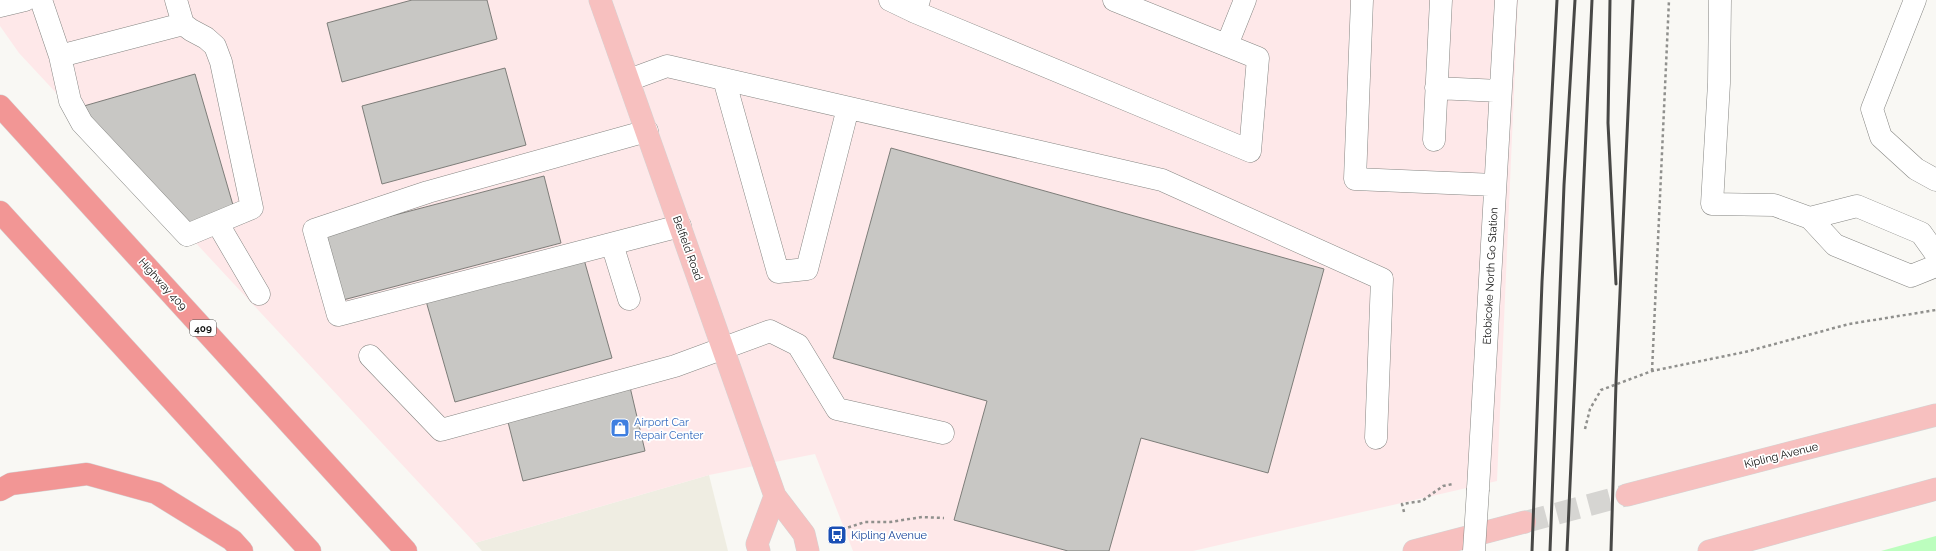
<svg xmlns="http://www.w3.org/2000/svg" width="1936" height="551" font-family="Raleway,sans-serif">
<rect width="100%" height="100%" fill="#f9f8f4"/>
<path fill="#efede2" d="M709 475 728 551H482L475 543Z"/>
<path fill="#fee8e9" d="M0 0H1518L1497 481 1193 551H853L815 454 709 475 475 543 19 53 0 26Z"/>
<path fill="#bcfebe" d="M1936 536V551H1881Z"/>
<path fill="#c8c7c4" stroke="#7d7d79" d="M412 0H487L497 39 342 82 327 23Z
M505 68 526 145 382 184 362 106Z
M195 74 235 212 193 225 77 108Z
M891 148 1324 269 1268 473 1141 438 1109 551H1068L954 520 987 401 833 358Z
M544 176 561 243 343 300 326 233Z
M583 256 612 358 455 402 426 301Z
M630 387 645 451 523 481 507 418Z"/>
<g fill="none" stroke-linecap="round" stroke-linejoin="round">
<path stroke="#d6d5d2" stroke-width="22" stroke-dasharray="22 11" stroke-linecap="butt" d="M1525 522 1627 495"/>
<g stroke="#868683" stroke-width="23">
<path id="minor" d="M41 0 60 56 70 101 82 123 187 235 252 208 221 62 215 46 206 38 191 30 183 24 176 0
M890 0 915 12 919 0
M1362 0 1355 179 1495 185
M1720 0 1719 83 1712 204 1774 205 1810 218 1857 206 1921 233 1936 254
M1915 0 1872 109 1881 137 1916 169 1936 180
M0 6 25 0
M915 12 1250 151 1258 58 1114 0
M1227 45 1245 0
M60 56 183 24
M724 79 778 272 807 269 848 108
M629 80 667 66 1162 180 1382 279 1376 438
M1436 88 1500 91
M647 131 428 192 314 230 338 315 680 226
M1434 140 1441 0
M1810 218 1835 245 1911 276 1936 266
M218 224 259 294
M612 244 629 299
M370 356 441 430 675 366 770 331 798 345 837 409 943 433
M1478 489 1506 0"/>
</g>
<g stroke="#d4d4d4" stroke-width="23">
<path id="major" d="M600 0 775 496 804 534 808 551
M1627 495 1936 415
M759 551 757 544 775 496
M1414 551 1525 522
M1709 551 1936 489"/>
</g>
<g stroke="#d4d4d4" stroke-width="23">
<path id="highway" d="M0 106 406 551
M0 212 310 551
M0 490 11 484 87 474 156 493 232 540 242 551"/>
</g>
<path stroke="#90908d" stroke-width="2.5" stroke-dasharray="3 3" stroke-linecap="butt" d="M1652 371 1669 0
M1585 429 1590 409 1601 390 1652 371 1745 352 1849 324 1936 310
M1404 512 1402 504 1422 501 1443 486 1453 484
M831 533 865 522H890L922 517 944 518"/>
<use href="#minor" stroke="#fff" stroke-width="22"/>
<use href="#major" stroke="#f7c0bf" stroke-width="22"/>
<use href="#highway" stroke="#f29695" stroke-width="22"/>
<path stroke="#484846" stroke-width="3" d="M1610 0 1608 123 1616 284
M1532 551 1542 282 1557 0
M1550 551 1564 185 1575 0
M1567 551 1592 0
M1611 551 1616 383 1633 0"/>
<g stroke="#868683" stroke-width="23" stroke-linecap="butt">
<path id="minor-bridge" d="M1474 551 1478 489"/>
</g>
<use href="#minor-bridge" stroke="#fff" stroke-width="22"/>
</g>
<defs>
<g id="shop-square" transform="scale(1)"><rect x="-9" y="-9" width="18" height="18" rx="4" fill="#3f7fe0" stroke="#fff"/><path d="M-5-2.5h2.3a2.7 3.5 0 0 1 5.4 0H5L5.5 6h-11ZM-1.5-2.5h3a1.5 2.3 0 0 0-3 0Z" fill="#fff"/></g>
<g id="bus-square" transform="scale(1)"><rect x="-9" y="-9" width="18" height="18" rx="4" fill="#1a4fb4" stroke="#fff"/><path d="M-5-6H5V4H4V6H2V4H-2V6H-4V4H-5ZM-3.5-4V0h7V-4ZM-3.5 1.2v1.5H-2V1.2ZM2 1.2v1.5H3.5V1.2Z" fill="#fff"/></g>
</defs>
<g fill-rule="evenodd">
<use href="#shop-square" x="620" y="428"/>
<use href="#bus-square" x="837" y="535"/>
</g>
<g text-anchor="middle" stroke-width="3.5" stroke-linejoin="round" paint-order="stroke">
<rect fill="#fff" stroke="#585857" stroke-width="1" x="190" y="320" width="26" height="16" rx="3"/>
<g font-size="10" font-weight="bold" fill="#10100f">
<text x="203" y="332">409</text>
</g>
<g font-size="11" fill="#10100f" stroke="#fff">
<text transform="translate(688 248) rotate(70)" y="4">Belfield Road</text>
<text transform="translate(1490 276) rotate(-87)" y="4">Etobicoke North Go Station</text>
<text transform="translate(163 284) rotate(48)" y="4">Highway 409</text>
<text transform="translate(1781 455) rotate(-14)" y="4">Kipling Avenue</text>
</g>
<g font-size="11" fill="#366cbe" stroke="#fff" text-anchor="start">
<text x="634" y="426">Airport Car<tspan x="634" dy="13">Repair Center</tspan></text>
</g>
<g font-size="11" fill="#164399" stroke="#fff" text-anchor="start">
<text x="851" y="539">Kipling Avenue</text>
</g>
</g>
</svg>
